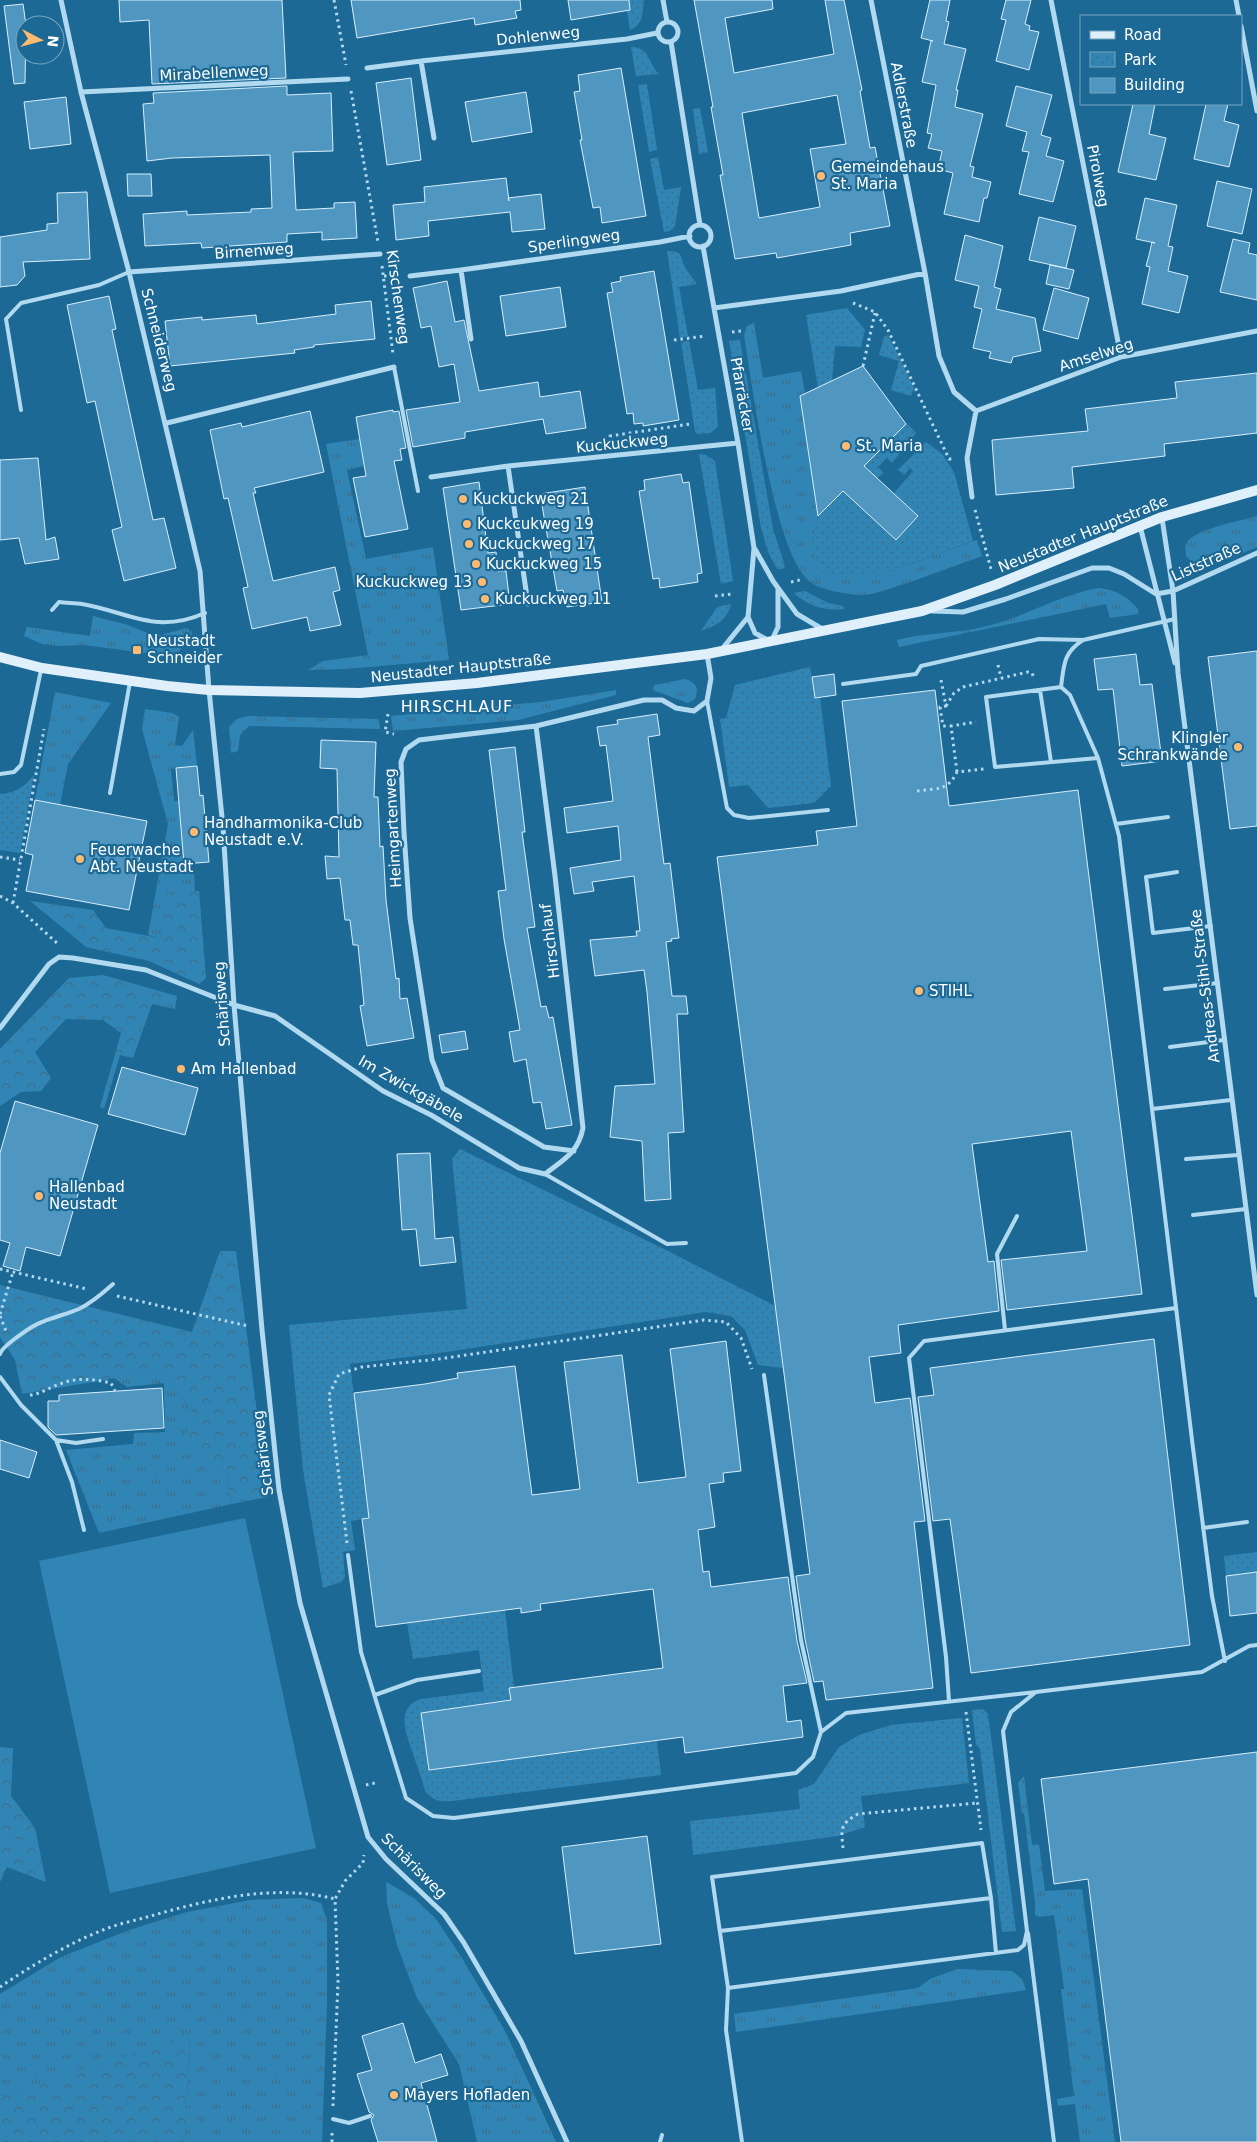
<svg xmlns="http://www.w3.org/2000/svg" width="1257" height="2142" font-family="'DejaVu Sans',sans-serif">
<defs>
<pattern id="grass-tufts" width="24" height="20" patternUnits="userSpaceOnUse" patternTransform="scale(1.25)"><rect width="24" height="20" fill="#3185b4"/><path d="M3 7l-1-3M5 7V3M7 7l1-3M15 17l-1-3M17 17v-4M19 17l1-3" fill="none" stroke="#3c6e8a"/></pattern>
<pattern id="forest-crowns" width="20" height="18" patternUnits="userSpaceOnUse" patternTransform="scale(1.25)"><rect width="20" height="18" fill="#3185b4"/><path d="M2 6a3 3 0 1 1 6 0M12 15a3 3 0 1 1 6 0" fill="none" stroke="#3c6e8a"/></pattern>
<pattern id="park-dots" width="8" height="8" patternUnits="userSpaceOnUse" patternTransform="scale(1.25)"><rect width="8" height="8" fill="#3185b4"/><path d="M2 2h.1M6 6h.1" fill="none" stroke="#3c6e8a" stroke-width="1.8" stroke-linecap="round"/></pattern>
</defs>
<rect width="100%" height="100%" fill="#1d6996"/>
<path fill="url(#grass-tufts)" d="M754 323 763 378 801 371 805 393 800 396 818 516 812 547 891 571 977 540 982 556C951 567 920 579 889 589 881 591 871 595 863 595 849 595 820 590 809 581 774 552 752 384 744 335L747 326Z
M360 439 364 466 347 470 366 559 433 547 449 660 346 669 308 670 323 661 368 655 326 444Z
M1257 516V547L1216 564 1214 560C1203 563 1194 565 1186 556 1186 553 1185 547 1186 544 1193 529 1241 521 1257 516Z
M1099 588C1116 590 1127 596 1138 609V614L1110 618 1106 604 899 647 897 640C927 632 958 634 987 626 1026 617 1060 594 1099 588Z
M93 616 125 624 148 633 161 635 187 628 192 632 190 640 176 654 160 655 84 645 60 646 42 644 24 636 27 627 90 636Z
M685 679C697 683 699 688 695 699L688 703 653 690 654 685Z
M616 690V695L518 720 393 731 391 716 541 702Z
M55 692 111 703 68 764 60 805 35 800Z
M145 709 172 713 179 717 175 745 182 746 193 730 197 766 171 769 174 801H179L184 864H188L189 871 194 870 195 892 168 895 160 938 148 935 168 824 142 729Z
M248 716 379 719 380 729 249 726 240 735 238 751 231 753 229 727 237 719Z
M163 1370 196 1417 184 1444 227 1472 232 1504 99 1533 66 1450 133 1444 134 1433 165 1432 164 1383 127 1387 114 1378Z
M1024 1776 1032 1845 1039 1844 1045 1891 1082 1889 1115 2142H1080L1075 2104 1058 2106 1057 2099 1074 2096 1061 1989H1064L1054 1915 1039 1917 1035 1915V1902L1024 1813H1022L1018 1783Z
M386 1882 414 1898 436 1919 462 1958 505 2031 556 2142H477L459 2064 417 1998 397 1945 387 1903Z
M303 1898 321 1903 327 1920V2003L322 2142H185L190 2036 0 2096V1994L61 1957 129 1930 187 1912 250 1900Z
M957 1969 1012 1971 1023 1980 1026 1990 736 2032 734 2014 918 1988 930 1979Z"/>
<path fill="url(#forest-crowns)" d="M199 891 206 978 199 984 149 961 86 947 30 901 93 910 106 928 160 938 168 894Z
M103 975 177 996 175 1009 152 1004 133 1058 120 1055 104 1109 100 1107 121 1033 103 1020 66 1019 35 1052 51 1078 41 1091 21 1092 0 1106V1049L69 978Z
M220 1251H236L268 1497 232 1504 227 1472 183 1444 196 1417 163 1370 22 1394 15 1360 0 1337V1285L192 1332Z
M0 1747 13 1748 11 1796 35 1828 46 1882 7 1867 0 1882Z
M190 2035 185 2142H0V2096Z"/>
<path fill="url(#park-dots)" d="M625 0H644C642 14 644 24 630 30Z
M631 47C651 48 647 62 659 74L636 76Z
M647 84 657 150 649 152 638 85Z
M700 108 708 152 699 154 693 109Z
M658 157 664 190 681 187 675 226 670 231 664 232 650 159Z
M667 251H674L680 254 685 268 697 284 679 287 688 336 680 338Z
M847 308 865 330 861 347 835 346 832 381 818 388 806 315Z
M888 335 914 388 911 396 891 390 899 361 879 355 884 337Z
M740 340 773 529 785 566 783 569H777L768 552 761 528 729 341Z
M689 341 698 390 715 388 718 427 710 433 698 434 695 432 681 342Z
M907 423 916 433 892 463 887 458 878 467 884 473 876 479 863 467Z
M926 442 942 454 954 472 973 541 891 571 831 577 820 571 812 547 818 516 851 482 856 503 895 540 918 516 894 493 913 471 910 468 904 475 898 470Z
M699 454 706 455 715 461 733 581 721 584Z
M805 591 828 603 843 606 844 609C824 611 808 606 794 593Z
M731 604C727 620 716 626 701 631L717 607Z
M810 667 815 697H820L831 786 814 803 768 808 748 785 729 787 720 719 726 718 735 685Z
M34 775 20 853 0 850V794C16 793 24 787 34 775Z
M460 1149 668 1251 775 1306 783 1368 758 1365 745 1330 731 1316 706 1312 433 1354 350 1364 366 1491 372 1517 351 1521 355 1550 343 1552 345 1577 341 1582 323 1588 303 1470 289 1325 467 1309 452 1159Z
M1257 1552V1572L1226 1576 1224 1556Z
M505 1610 514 1687 509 1688 511 1700 421 1713 429 1770 657 1741 661 1775 452 1801C440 1802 433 1801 425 1791 422 1779 418 1768 414 1757 408 1738 393 1708 421 1699L484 1691 479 1650 413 1659 407 1623Z
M983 1709 988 1714 1016 1931 1002 1932 980 1749 976 1744 972 1710Z
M962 1718 969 1783 861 1796 865 1827 838 1836 693 1855 690 1821 800 1809 798 1790 814 1784 839 1747 859 1735 891 1725Z"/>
<path fill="#3185b4" d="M245 1518 316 1848 110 1893 39 1561Z"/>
<path fill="#4f97c0" stroke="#d8eefb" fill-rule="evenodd" d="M119 0H282L286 78 152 84 149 20 120 22Z
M351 0H520L521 10 515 11 517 18 475 25 474 18 357 38Z
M568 0H629L630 10 571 20Z
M694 0H772L773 9 725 18 734 73 834 54 825 0H844L862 90 860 91 870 148 875 147 890 226 850 233 851 245 777 258 776 253 735 259 720 175H723L711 107H713ZM837 95 846 144 810 149 820 207 759 218 742 113Z
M930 0H950L946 21 949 22 944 44 966 49 956 90H958L955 107 983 114 970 166 974 167 972 177 991 182 987 198H984L979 222 944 214 953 173 938 169 942 151 928 148 932 134 927 133 936 85 922 82 931 41H933L921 38Z
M1006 0H1031L1025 24 1030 26 1029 30 1039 32 1029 70 996 61 1006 20 1001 19Z
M23 4 26 25 25 83 14 84 4 6Z
M621 68 646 216 602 223 600 207 593 208 580 140H582L574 92 580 91 578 75Z
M411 78 421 160 387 165 376 83Z
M287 86V95L331 93 333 151 293 152 296 210 334 208V203L355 202 357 238 322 240V232L287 234V242L202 248 201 243 145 246 143 214 187 211V215L251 212V209L272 208 270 155 172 158 147 161 143 104 154 103 153 93Z
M1016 86 1052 95 1041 135 1051 138 1046 156 1064 161 1053 202 1019 194 1029 152 1022 151 1027 132 1006 126Z
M526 92 532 132 472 142 465 102Z
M66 97 71 144 30 149 24 102Z
M1133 104H1155L1149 134 1166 138 1156 180 1118 172Z
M1206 104H1228L1224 121 1239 125 1229 167 1194 159Z
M127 174H151L152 196H128Z
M506 178 509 201 508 198 541 194 545 229 512 232 510 212 428 221 429 236 396 240 393 205 425 202 424 187Z
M1217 181 1252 189 1242 234 1207 226Z
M87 192 90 259 23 262 25 276 17 285 0 287V237L47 230V224L58 223 57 193Z
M1145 198 1177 205 1168 246 1173 247 1168 271 1188 276 1179 313 1142 304 1150 267 1146 266 1149 255 1152 242 1155 243 1136 239Z
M1039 217 1076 226 1066 268 1029 260Z
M965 235 1003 246 994 287 1001 289 996 309 1035 318 1041 351 1013 357 1011 363 989 358 991 352 973 348 982 309 974 307 979 286 955 280Z
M1233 239 1250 243 1248 253 1257 255V300L1220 292Z
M1050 265 1074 270 1069 289 1046 284Z
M654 271 679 420 643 426V423L634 424 633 413 627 414 607 293 613 292 611 283 621 281 620 277Z
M447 281 455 322 464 320 479 391 538 382 540 397 580 391 586 428 546 434 543 419 465 432V438L413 447 406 410 460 402 454 364 439 367 431 326 421 328 413 288Z
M560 287 566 327 506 336 500 296Z
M1054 288 1089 298 1078 339 1043 330Z
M109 296 116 329 112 330 153 520 164 518 176 568 124 581 112 530 122 527 95 401 87 403 67 305Z
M371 301 375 339 314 345V347L294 350 295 353 170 366 165 321 202 317V320L256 315 257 324 336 314 335 305Z
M863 366 906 424 864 466 918 516 896 540 843 491 818 516 800 396Z
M1257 373V433L1164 444 1165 456 1072 467 1074 488 996 495 992 440 1088 431 1085 409 1177 398 1175 382Z
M393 410V412L399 411 406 448 400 449 402 460 394 461 408 529 365 537 353 478 366 476 356 417Z
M310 411 324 472 254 488 256 493H253L273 581 335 567 340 590 333 592 341 625 310 631 307 617 252 629 243 588 248 587 228 498 224 499 210 430 241 423 242 427Z
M38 458 46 540 55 537 59 559 25 564 19 538 0 540V460Z
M681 474 683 483 689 482 702 573 697 574 698 582 660 588 659 578 653 579 639 491 645 490 644 480Z
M479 482 488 553 496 552 498 571H506L510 604 461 610 443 488Z
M585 487 602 602 567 607 563 590 557 591 540 494Z
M1257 651V826L1230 829 1208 657Z
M1136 654 1140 685 1152 684 1162 761 1122 766 1113 689 1098 690 1094 659Z
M834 674 836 695 815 698 812 677Z
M935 690 949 806 1078 790 1142 1294 1007 1310 1001 1260 1087 1251 1071 1131 972 1144 988 1262 994 1261 999 1311 898 1325 901 1353 869 1357 875 1403 910 1398 925 1521 914 1522 933 1688 826 1700 823 1681 814 1682 805 1639 796 1576 810 1574 717 857 818 845 816 831 857 826 842 701Z
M657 714 660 735 648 737 664 864 670 863 679 938 671 939 672 941 666 942 672 996H686L688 1014H677L684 1132 668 1133 671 1199 645 1201 642 1141 610 1137 615 1086 655 1084 647 992 644 970 595 976 590 940 637 936 636 931H640L634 876 592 882 594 891 574 894 570 868 621 860 618 826 567 833 564 808 613 801 606 745 600 746 597 727 618 724 617 720Z
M321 740 376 742 374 797H378L380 847 383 846 386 900 396 979 399 978 400 999 407 998 414 1038 367 1046 360 1006 364 1005 358 945H353L350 920H345L340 878 327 879 325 856 339 857 337 769 320 768Z
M515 747 525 832H522L535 927 527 928 541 1007 546 1006 549 1018 553 1017 572 1125 546 1129 541 1102 533 1103 526 1059 514 1062 509 1032 520 1030 504 939 498 891 506 890 489 750Z
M197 766 200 796 203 795 209 862 184 864 176 768Z
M35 800 147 821 129 910 26 891 33 855 25 853Z
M465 1031 468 1049 442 1053 439 1035Z
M122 1067 198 1088 185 1135 108 1114Z
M15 1101 98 1125 60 1256 26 1247 20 1271 3 1266 10 1243 0 1240V1153Z
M430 1153 435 1239 453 1237 456 1262 420 1266 416 1229 402 1230 397 1154Z
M1154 1339 1190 1645 971 1673 950 1519 933 1521 918 1397 934 1395 930 1368Z
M726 1341 741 1471 723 1473 724 1482 709 1484 715 1527 698 1530 703 1572 709 1571 711 1587 788 1577 797 1641 807 1683 783 1686 787 1722 801 1720 803 1737 685 1753 683 1737 429 1770 421 1713 511 1700 509 1688 663 1668 653 1589 540 1604 541 1610 521 1613V1608L376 1627 362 1519 369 1518 354 1393 425 1384 458 1378 457 1373 515 1366 532 1495 580 1489 564 1362 622 1355 638 1483 686 1477 670 1349Z
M162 1388 164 1428 56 1435 48 1427V1401H59V1395Z
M0 1440 37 1452 29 1478 0 1469Z
M1257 1572V1613L1230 1616 1226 1576Z
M1257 1752V2142H1121L1088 1879 1054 1884 1041 1779Z
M647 1836 661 1944 575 1954 562 1847Z
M403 2023 415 2063 441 2054 448 2075 421 2083 437 2142H378L371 2120 374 2115 369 2112 357 2074 372 2070 362 2036Z"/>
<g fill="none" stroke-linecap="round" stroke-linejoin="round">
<path stroke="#b1d9ef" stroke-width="3" stroke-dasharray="2.5 4" stroke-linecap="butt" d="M334 0 346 65
M351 91 378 242
M382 266 393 354
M384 276H398
M853 303 875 312 888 330 949 459H954
M732 332 741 331
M674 340 706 336
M863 366 875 313
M611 443 610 436 690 424
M975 510 991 569
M791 582 800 580
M715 596 733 594
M998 665 1001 678
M941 680 946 706 940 707 943 726H951
M946 706 954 693 963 687 1028 672 1032 673 1034 678
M388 714 385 732 394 734
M957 772 951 726 976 722
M917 791C937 788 947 792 957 772L984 769
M0 857 20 860
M0 896 13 903 58 944
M13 903 44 729
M0 1269 87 1289
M117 1296 248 1326
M0 1314 13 1272
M0 1316 6 1331
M30 1395C41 1394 50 1387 60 1384 76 1377 94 1379 111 1383L115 1391
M347 1543 329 1395 339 1374 362 1367 439 1359 704 1320 726 1322 741 1338 752 1369
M966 1712 981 1830
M366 1785 375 1783
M843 1848C841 1828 840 1824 858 1814L977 1803
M0 1987C31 1966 69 1943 103 1930 117 1924 133 1921 147 1917 207 1900 273 1883 335 1899
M333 2106 338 1982 335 1899 345 1881 363 1863 364 1855
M332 2142V2133"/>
<path stroke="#b1d9ef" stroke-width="4" d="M394 367 418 491
M21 410 6 319 21 303 99 285 129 272
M52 610 59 602C66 603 75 603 82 604 129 612 155 635 205 613
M843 684 916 674 921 666 1039 639 1083 640
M1061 687C1064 665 1063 653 1083 640L1175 619
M1040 690 1051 762
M707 701 727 808 734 815 749 818 828 810
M1098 758 995 767 986 697 1061 687 1070 695 1098 758 1119 836 1193 1448 1212 1596 1225 1661
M0 774 14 772 21 765 41 670
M110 793 130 682
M1116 824 1168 817
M1177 872 1146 877 1153 933 1211 926
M1165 989 1218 983
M1170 1047 1224 1040
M1152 1109 1231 1100
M1186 1159 1238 1155
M545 1174 667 1244 686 1243
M1193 1215 1246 1209
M1005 1330 997 1254 1017 1216
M0 1354C2 1346 33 1325 42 1322 54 1317 67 1314 79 1309 91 1303 103 1293 113 1284
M764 1375 801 1640 821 1732
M0 1377 21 1405 56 1440 72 1482 84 1530
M56 1440 76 1443 103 1439
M1203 1528 1247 1522
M348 1555 361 1652 406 1798 433 1816 454 1818 796 1773 813 1757 821 1732 846 1713 1036 1692
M375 1695 417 1680 479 1671
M949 1701 946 1657 909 1358 924 1341 1176 1308
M720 1931 991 1898
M1028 1933 1054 2142
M728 1988 1018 1950 1024 1945 1027 1931 1003 1731 1011 1712 1036 1692 1202 1672 1249 1646 1257 1645
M333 2119 349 2123 370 2116
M660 2142 662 2135
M742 2142 726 2030 728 1988 712 1877 982 1843 991 1898 996 1953"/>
<path stroke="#b1d9ef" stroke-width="5" d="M61 0 81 92 129 272 200 571 209 690 223 827 234 1005 262 1330 279 1490 300 1603 368 1837 386 1859 444 1914 464 1943 521 2041 567 2142
M663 0 667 22
M871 0 925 273 939 356 954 392 976 411 967 458 972 497
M1051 0 1121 357
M1236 0 1239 16
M658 32a10 10 0 1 1 20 0a10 10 0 1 1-20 0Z
M1241 26 1257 111
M671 42 700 225
M367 68 421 61
M81 92 348 79
M434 138 421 61 627 39 657 33
M689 236a11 11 0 1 1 22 0a11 11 0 1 1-22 0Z
M703 246 738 443 754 548 748 617 755 633 771 642 778 627V588
M129 272 380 254
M410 276 461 270
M714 308 841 291 925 273
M471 339 461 270 660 242 690 236
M976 411 1121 357 1257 331
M167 423 394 367
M431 477 508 466
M1162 518 1173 591 1178 673 1257 1295
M1140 526 1175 663
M755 549 773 581 797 614 824 630
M528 604 508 466 738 443
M932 611 963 612 1006 599 1092 568H1109L1124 574 1156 594 1173 591 1257 553
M722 649 748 617
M0 1028 49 964 59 957 73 958 146 970 234 1005 275 1016 383 1091 431 1115 519 1168 545 1174C564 1159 578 1153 583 1128L555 876 536 726
M574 1151 544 1147 443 1088 432 1060 410 918 404 833 401 762 406 749 419 740 536 726 644 700H662L676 708 694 711 707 701 711 678 707 654"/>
<path stroke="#dff0fb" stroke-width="10" d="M0 657 42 668 167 686 209 690 360 693 477 683 707 654 922 611 995 585 1162 517 1257 490"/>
</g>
<g fill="#feba70" stroke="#1d6996" stroke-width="2">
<circle cx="821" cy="176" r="5"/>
<circle cx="846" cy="446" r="5"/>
<circle cx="463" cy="499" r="5"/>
<circle cx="467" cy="524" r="5"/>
<circle cx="469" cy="544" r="5"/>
<circle cx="476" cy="564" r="5"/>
<circle cx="482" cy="582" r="5"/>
<circle cx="485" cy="599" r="5"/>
<rect x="132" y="645" width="10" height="10" rx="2.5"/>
<circle cx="1238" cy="747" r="5"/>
<circle cx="194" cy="832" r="5"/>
<circle cx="80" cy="859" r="5"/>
<circle cx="919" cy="991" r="5"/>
<circle cx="181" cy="1069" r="5"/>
<circle cx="39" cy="1196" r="5"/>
<circle cx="394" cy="2095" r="5"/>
</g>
<g text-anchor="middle" stroke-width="4.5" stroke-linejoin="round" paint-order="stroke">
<g font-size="15" fill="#fff" stroke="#1d6996">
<text transform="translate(538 36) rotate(-6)" y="5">Dohlenweg</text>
<text transform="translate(214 73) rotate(-3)" y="5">Mirabellenweg</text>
<text transform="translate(904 105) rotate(79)" y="5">Adlerstraße</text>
<text transform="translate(1098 176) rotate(79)" y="5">Pirolweg</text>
<text transform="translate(574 241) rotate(-8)" y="5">Sperlingweg</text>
<text transform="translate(254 251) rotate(-4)" y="5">Birnenweg</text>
<text transform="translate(398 297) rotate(82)" y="5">Kirschenweg</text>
<text transform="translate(159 340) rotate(76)" y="5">Schneiderweg</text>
<text transform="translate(1096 355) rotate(-18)" y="5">Amselweg</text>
<text transform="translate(742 395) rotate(80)" y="5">Pfarräcker</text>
<text transform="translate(622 443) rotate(-6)" y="5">Kuckuckweg</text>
<text transform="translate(1083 534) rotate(-22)" y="5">Neustadter Hauptstraße</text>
<text transform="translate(1206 562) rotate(-24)" y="5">Liststraße</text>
<text transform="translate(461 668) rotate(-6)" y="5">Neustadter Hauptstraße</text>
<text transform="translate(393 828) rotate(-93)" y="5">Heimgartenweg</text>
<text transform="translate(550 941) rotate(-97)" y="5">Hirschlauf</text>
<text transform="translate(1205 986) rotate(-97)" y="5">Andreas-Stihl-Straße</text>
<text transform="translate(222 1004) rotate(-94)" y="5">Schärisweg</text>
<text transform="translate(411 1089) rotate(30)" y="5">Im Zwickgäbele</text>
<text transform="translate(263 1453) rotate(-97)" y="5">Schärisweg</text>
<text transform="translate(414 1866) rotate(45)" y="5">Schärisweg</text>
</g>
<g font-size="15" fill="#fff" stroke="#1d6996" text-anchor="start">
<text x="831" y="172">Gemeindehaus<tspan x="831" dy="17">St. Maria</tspan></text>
<text x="856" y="451">St. Maria</text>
<text x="473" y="504">Kuckuckweg 21</text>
<text x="477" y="529">Kuckcukweg 19</text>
<text x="479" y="549">Kuckuckweg 17</text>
<text x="486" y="569">Kuckuckweg 15</text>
<text x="472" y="587" text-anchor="end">Kuckuckweg 13</text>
<text x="495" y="604">Kuckuckweg 11</text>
<text x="147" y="646">Neustadt<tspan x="147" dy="17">Schneider</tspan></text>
<text x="1228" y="743" text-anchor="end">Klingler<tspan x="1228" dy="17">Schrankwände</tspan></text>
<text x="204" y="828">Handharmonika-Club<tspan x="204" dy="17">Neustadt e.V.</tspan></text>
<text x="90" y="855">Feuerwache<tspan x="90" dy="17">Abt. Neustadt</tspan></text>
<text x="929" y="996">STIHL</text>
<text x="191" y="1074">Am Hallenbad</text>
<text x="49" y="1192">Hallenbad<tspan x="49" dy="17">Neustadt</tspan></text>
<text x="404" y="2100">Mayers Hofladen</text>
</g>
<g font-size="16" letter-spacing="1" fill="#fff" stroke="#1d6996">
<text x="457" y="712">HIRSCHLAUF</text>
</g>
</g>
<rect x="1080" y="15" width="162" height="90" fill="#1d6996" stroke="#77a5c0"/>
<rect x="1090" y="31" width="25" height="8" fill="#dff0fb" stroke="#77a5c0"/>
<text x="1124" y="40" font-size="15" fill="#ffffff">Road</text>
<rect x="1090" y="52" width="25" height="15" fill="url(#park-dots)" stroke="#77a5c0"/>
<text x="1124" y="65" font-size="15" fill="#ffffff">Park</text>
<rect x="1090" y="78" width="25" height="15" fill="#4f97c0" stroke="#77a5c0"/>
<text x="1124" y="90" font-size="15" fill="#ffffff">Building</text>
<g transform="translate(40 40) rotate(96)"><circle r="24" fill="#1d6996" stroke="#77a5c0"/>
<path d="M0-4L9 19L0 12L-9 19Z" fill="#feba70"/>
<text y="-8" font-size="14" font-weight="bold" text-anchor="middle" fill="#ffffff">N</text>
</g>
</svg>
